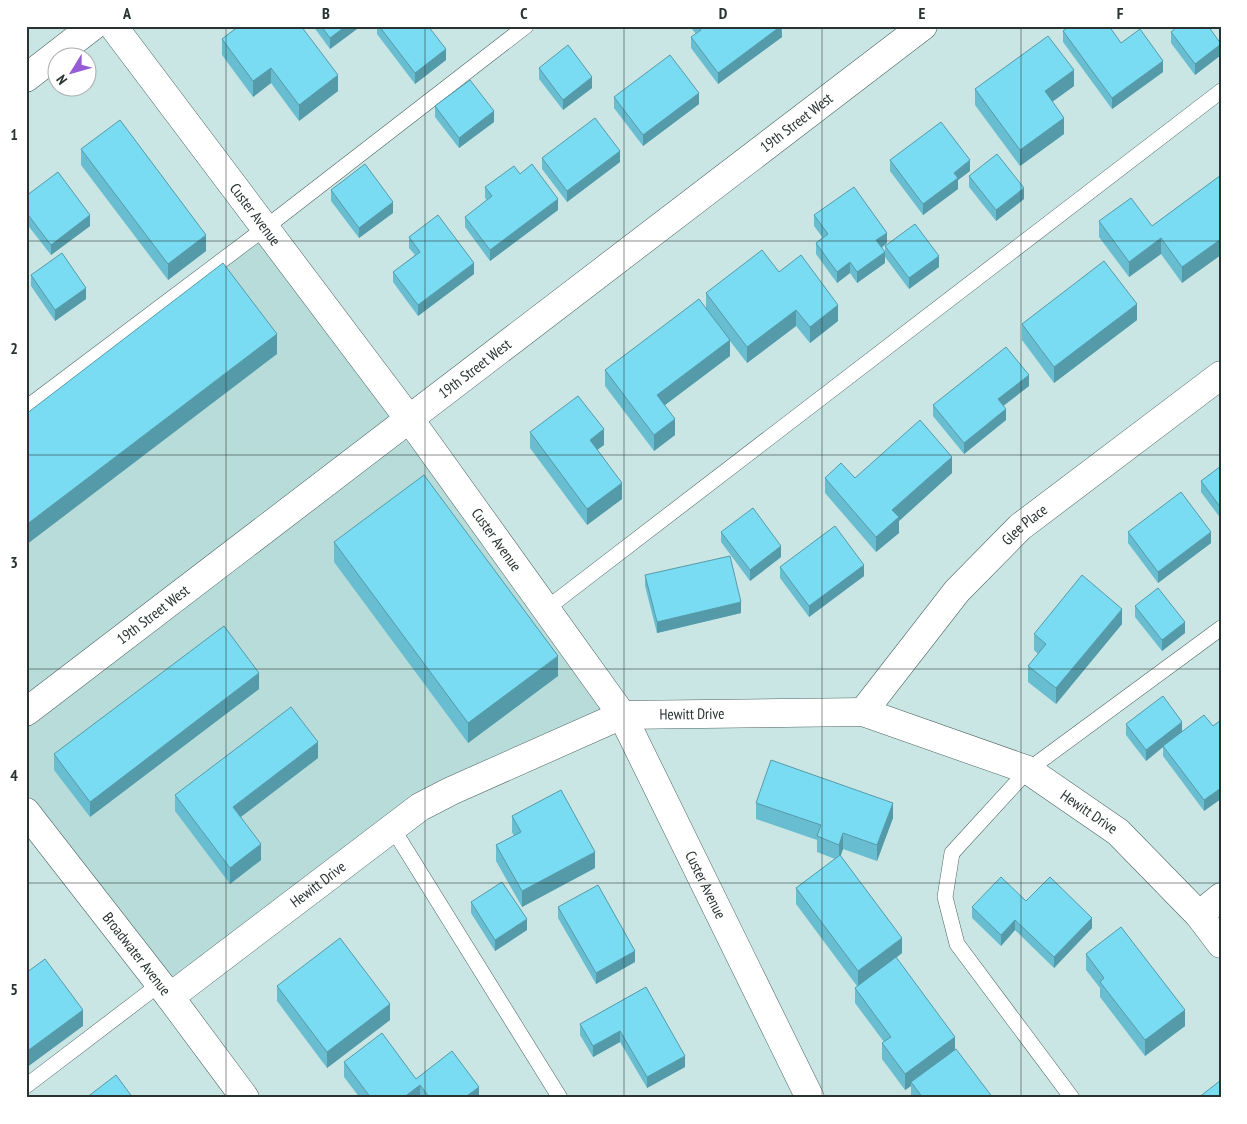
<svg xmlns="http://www.w3.org/2000/svg" width="1247" height="1124" font-family="'PT Sans Narrow',sans-serif">
<rect width="100%" height="100%" fill="#cae6e4"/>
<path fill="#b7dcda" d="M265 228 622 715 451 791 170 997 26 812V408Z"/>
<g fill="none" stroke-linecap="round" stroke-linejoin="round">
<g stroke="#4c6563" stroke-width="16">
<path id="lane" d="M26 408 265 228 526 26
M546 609 1221 91
M393 829 560 1098
M26 1086 160 984
M1072 1098 957 944 945 897 952 853 1028 770 1221 628"/>
</g>
<g stroke="#4c6563" stroke-width="29">
<g id="street">
<path id="s1" d="M113 26 421 435 622 715 810 1098"/>
<path d="M26 78 93 26"/>
<path id="s2" d="M863 712 957 591 1020 527 1221 375"/>
<path d="M1199 915 1221 897"/>
<path id="s3" d="M170 997 420 807 451 791 622 715 863 712 1028 770 1118 832 1199 915 1221 944"/>
</g>
</g>
<g stroke="#4c6563" stroke-width="29">
<g id="secondary">
<path id="s4" d="M26 712 923 26"/>
<path id="s5" d="M26 812 170 997 245 1098"/>
</g>
</g>
<use href="#lane" stroke="#fff" stroke-width="15"/>
<use href="#street" stroke="#fff" stroke-width="28"/>
<use href="#secondary" stroke="#fff" stroke-width="28"/>
</g>
<path fill="#68bdd0" d="M313 26H361L330 49Z
M377 26H428L446 60 415 84 377 34Z
M692 26H782V37L718 84 691 48V37L696 34 692 29Z
M1063 31 1121 43 1163 72 1112 109 1063 42Z
M1171 32 1221 43V55L1195 75 1171 43Z
M222 39 338 91 299 121 271 83 253 97 222 55Z
M539 68 592 88 563 110 539 79Z
M1074 86 1052 102 1064 134 1020 166 975 105V89Z
M614 97 699 104 643 146 614 108Z
M435 106 494 122 459 148 435 117Z
M81 149 206 251 168 280 81 165Z
M542 158 620 162 567 202 542 169Z
M890 160 970 171 958 180V189L923 215 890 171Z
M1221 175 1182 283 1161 254 1129 277 1099 237V221L1152 226Z
M969 176 1024 199 996 221 969 187Z
M485 187 558 210 490 261 465 227V217L487 200 485 198Z
M331 190 393 213 359 238 331 201Z
M26 196 90 226 51 255 26 223Z
M814 215 887 243 882 248 885 252V246L939 267 909 289 885 257V263L857 283 850 273 837 283 816 254V243L823 238 814 226Z
M409 237 474 274 418 316 393 282V272L415 255 409 248Z
M779 272 838 321 810 343 796 326 747 363 730 341V356L665 405 675 435 654 451 605 386V370L706 308V293Z
M31 275 86 299 55 321 31 286Z
M1137 320 1054 383 1022 340V324Z
M1029 386 1003 406 1006 420 964 454 933 416V405Z
M530 432 604 445 597 450 622 499 587 525 530 448Z
M1221 466V519L1201 492V481Z
M952 473 899 521V533L876 552 825 493V478H855Z
M721 532 781 557 750 581 721 542Z
M1128 532 1211 543 1158 583 1128 543Z
M334 542 558 676 468 743 334 562Z
M780 567 864 576 809 617 780 578Z
M645 575 741 613 657 633 645 586Z
M1135 606 1185 633 1162 651 1135 617Z
M1122 624 1056 704 1028 682V666L1038 654 1034 650V634Z
M259 689 90 817 54 770V754Z
M1126 724 1182 731 1213 726 1204 811 1163 756V747L1146 761 1126 735Z
M318 758 240 817 261 860 230 884 175 811V795Z
M756 803 893 818 877 861 843 849 840 856 902 953 896 958 955 1050 993 1098H911V1086L905 1090 882 1059V1043L884 1042 855 1003V988L857 986 796 904V888L835 859 817 852V840L756 819Z
M512 816 595 868 522 907 496 861V845L514 836 512 832Z
M1026 901 1092 928 1054 968 1015 930 1001 946 972 918V907Z
M471 902 527 930 495 951 471 913Z
M558 907 635 962 596 984 558 918Z
M1086 954 1185 1026 1145 1056 1100 997V988L1086 970Z
M277 986 390 1020 327 1068 277 1001Z
M646 987 685 1067 647 1088 620 1042 593 1057 580 1035V1024Z
M344 1062 416 1079 479 1098H360L344 1077Z"/>
<path fill="#559aa9" d="M346 26H361L330 49V38Z
M781 26 782 37 718 84V73Z
M1221 44V55L1195 75V64Z
M446 49V60L415 84V73Z
M1163 61V72L1112 109V98Z
M271 68V83L253 97V81Z
M1074 70V86L1045 107V91Z
M338 75V91L299 121V105Z
M592 77V88L563 110V100Z
M699 93V104L643 146V135Z
M494 111V122L459 148V138Z
M1064 118V134L1020 166V150Z
M620 151V162L567 202V191Z
M970 160V171L958 180V189L923 215V204L954 173Z
M1024 188V199L996 221V210Z
M558 199V210L490 261V250Z
M393 202V213L359 238V228Z
M90 215V226L51 255V245Z
M887 233V243L876 251V240Z
M206 235V251L168 280V264Z
M1161 238V254L1129 277V262Z
M1221 239V255L1182 283V267Z
M885 252V263L857 283V272Z
M939 256V267L909 289V278Z
M850 262V273L837 283V272Z
M474 263V274L418 316V305Z
M86 288V299L55 321V310Z
M1137 304V320L1054 383V367Z
M838 305V321L810 343V327Z
M796 310V326L747 363V347Z
M277 334V354L26 545V525Z
M730 340V356L657 411V395Z
M1029 375V386L998 410V399Z
M1006 409V420L964 454V443Z
M675 419V435L654 451V435Z
M604 429V445L590 455V440Z
M952 457V473L899 521V533L876 552V537L892 510Z
M622 483V499L587 525V509Z
M1211 532V543L1158 583V572Z
M781 546V557L750 581V570Z
M864 565V576L809 617V606Z
M741 602V613L657 633V622Z
M1122 609V624L1056 704V688Z
M1185 622V633L1162 651V640Z
M558 656V676L468 743V723Z
M259 673V689L90 817V802Z
M1182 722V733L1163 746V747L1146 761V750Z
M318 742V758L233 823V807Z
M1221 788V799L1204 811V800Z
M893 803V818L877 861V845Z
M843 833V849L839 861V845Z
M261 844V860L230 884V868Z
M595 852V868L522 907V891Z
M1092 918V928L1054 968V957Z
M527 919V930L495 951V940Z
M1015 920V930L1001 946V935Z
M902 938V953L858 987V971Z
M635 951V962L596 984V973Z
M390 1004V1020L327 1068V1052Z
M83 1010V1026L26 1068V1052Z
M1185 1010V1026L1145 1056V1040Z
M620 1031V1042L593 1057V1046Z
M955 1037V1053L911 1082V1086L905 1090V1074Z
M685 1056V1067L647 1088V1077Z
M420 1085V1098H403Z
M479 1087V1098H464Z"/>
<path fill="#79dcf2" stroke="#559aa9" d="M239 26H301L338 75 299 105 271 68 253 81 222 39Z
M321 26H346L330 38Z
M379 26H428L446 49 415 73Z
M698 26H781L718 73 691 37 701 30Z
M1070 26H1109L1121 43 1140 29 1163 61 1112 98 1063 31Z
M1178 26H1208L1221 44 1195 64 1171 32Z
M1048 36 1074 70 1045 91 1064 118 1020 150 975 89Z
M568 45 592 77 563 100 539 68Z
M670 55 699 93 643 135 614 97Z
M470 80 494 111 459 138 435 106Z
M595 118 620 151 567 191 542 158Z
M120 120 206 235 168 264 81 149Z
M941 122 970 160 954 173 958 178 923 204 890 160Z
M997 154 1024 188 996 210 969 176Z
M365 164 393 202 359 228 331 190Z
M532 164 558 199 490 250 465 217 492 196 485 187 514 166 520 174Z
M58 172 90 215 51 245 26 212V196Z
M1221 175V239L1182 267 1161 238 1129 262 1099 221 1131 198 1152 226Z
M854 187 887 233 876 240 885 252 857 272 850 262 837 272 816 243 828 234 814 215Z
M438 215 474 263 418 305 393 272 420 252 409 237Z
M915 224 939 256 909 278 885 246Z
M762 250 779 272 801 255 838 305 810 327 796 310 747 347 706 293Z
M62 253 86 288 55 310 31 275Z
M1104 261 1137 304 1054 367 1022 324Z
M223 263 277 334 26 525V414Z
M699 299 730 340 657 395 675 419 654 435 605 370Z
M1006 347 1029 375 998 399 1006 409 964 443 933 405Z
M578 396 604 429 590 440 622 483 587 509 530 432Z
M920 420 952 457 892 510 899 517 876 537 825 478 841 463 855 478Z
M1221 466V508L1201 481Z
M424 475 558 656 468 723 334 542Z
M1181 492 1211 532 1158 572 1128 532Z
M753 508 781 546 750 570 721 532Z
M835 526 864 565 809 606 780 567Z
M730 556 741 602 657 622 645 575Z
M1082 575 1122 609 1056 688 1028 666 1046 644 1034 634Z
M1158 588 1185 622 1162 640 1135 606Z
M224 626 259 673 90 802 54 754Z
M1163 696 1182 722 1146 750 1126 724Z
M291 707 318 742 233 807 261 844 230 868 175 795Z
M1204 715 1213 726 1221 720V788L1204 800 1163 746Z
M771 760 893 803 877 845 843 833 839 845 817 836 821 825 756 803Z
M561 790 595 852 522 891 496 845 521 832 512 816Z
M840 855 902 938 858 971 796 888Z
M1001 877 1026 901 1050 877 1092 918 1054 957 1015 920 1001 935 972 907Z
M502 882 527 919 495 940 471 902Z
M598 885 635 951 596 973 558 907Z
M1121 927 1185 1010 1145 1040 1100 982 1104 978 1086 954Z
M340 938 390 1004 327 1052 277 986Z
M896 957 955 1037 905 1074 882 1043 891 1037 855 988Z
M45 959 83 1010 26 1052V973Z
M646 987 685 1056 647 1077 620 1031 593 1046 580 1024Z
M382 1033 416 1079 452 1051 479 1087 464 1098H430L420 1085 403 1098H371L344 1062Z
M956 1049 993 1098H923L911 1082Z
M116 1075 133 1098H86Z
M1221 1080V1098H1198Z"/>
<path fill="none" stroke="#283332" stroke-width="1" stroke-opacity="0.55" d="M226 26V1098M425 26V1098M624 26V1098M822 26V1098M1021 26V1098M26 241H1221M26 455H1221M26 669H1221M26 883H1221"/>
<g text-anchor="middle" stroke-width="5" stroke-linejoin="round" paint-order="stroke">
<g font-size="15" fill="#283332" stroke="#fff">
<text dy="5" stroke="none"><textPath href="#s4" startOffset="970">19th Street West</textPath></text>
<text dy="5" stroke="none"><textPath href="#s1" startOffset="236">Custer Avenue</textPath></text>
<text dy="5" stroke="none"><textPath href="#s4" startOffset="565">19th Street West</textPath></text>
<text dy="5" stroke="none"><textPath href="#s2" startOffset="248">Glee Place</textPath></text>
<text dy="5" stroke="none"><textPath href="#s1" startOffset="641">Custer Avenue</textPath></text>
<text dy="5" stroke="none"><textPath href="#s4" startOffset="160">19th Street West</textPath></text>
<text dy="5" stroke="none"><textPath href="#s3" startOffset="606">Hewitt Drive</textPath></text>
<text dy="5" stroke="none"><textPath href="#s3" startOffset="1026">Hewitt Drive</textPath></text>
<text dy="5" stroke="none"><textPath href="#s3" startOffset="186">Hewitt Drive</textPath></text>
<text dy="5" stroke="none"><textPath href="#s1" startOffset="1046">Custer Avenue</textPath></text>
<text dy="5" stroke="none"><textPath href="#s5" startOffset="180">Broadwater Avenue</textPath></text>
</g>
</g>
<rect width="1247" height="1124" fill="none" stroke="#ffffff" stroke-width="55"/>
<g transform="translate(72 72) rotate(233)"><circle r="24" fill="#ffffff" stroke="#a9adad"/>
<path d="M0-4L9 19L0 12L-9 19Z" fill="#945dd5"/>
<text y="-8" font-size="14" font-weight="bold" text-anchor="middle" fill="#283332">N</text>
</g>
<rect x="28" y="28" width="1192" height="1068" fill="none" stroke="#283332" stroke-width="2"/>
<g font-size="16" text-anchor="middle" font-weight="bold" fill="#283332">
<text x="127" y="19">A</text>
<text x="326" y="19">B</text>
<text x="524" y="19">C</text>
<text x="723" y="19">D</text>
<text x="922" y="19">E</text>
<text x="1120" y="19">F</text>
<text x="14" y="140">1</text>
<text x="14" y="354">2</text>
<text x="14" y="568">3</text>
<text x="14" y="781">4</text>
<text x="14" y="995">5</text>
</g>
</svg>
